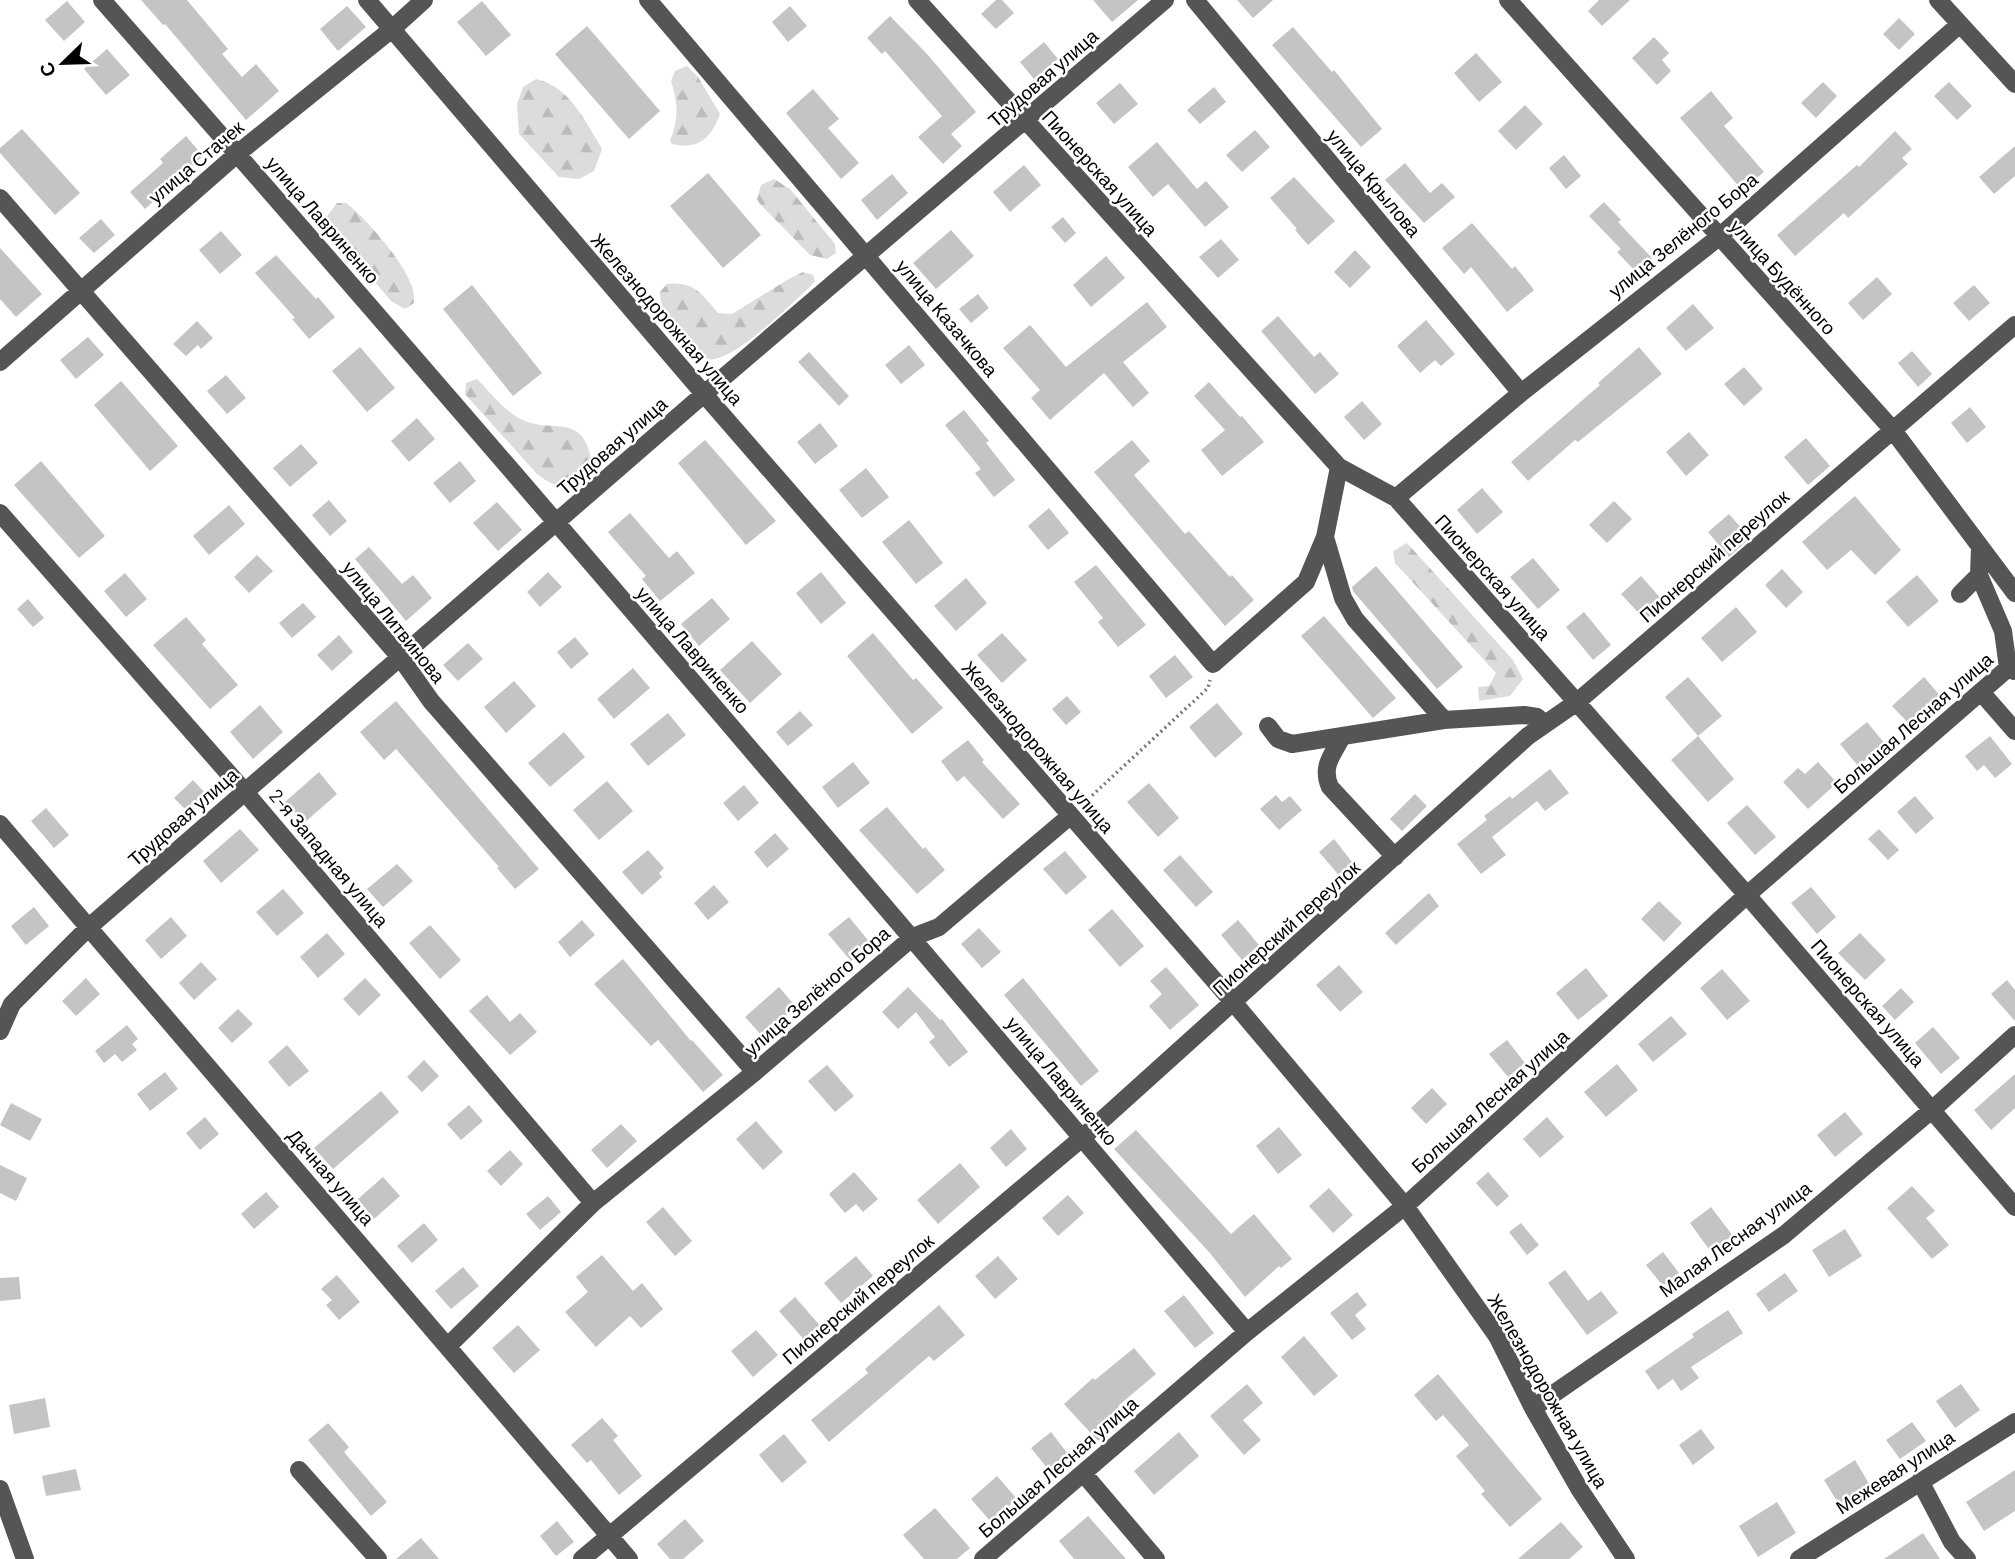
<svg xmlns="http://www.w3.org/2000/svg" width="2015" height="1559" font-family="Barlow,sans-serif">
<defs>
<pattern id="forest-firs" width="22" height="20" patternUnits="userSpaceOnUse" patternTransform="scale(1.75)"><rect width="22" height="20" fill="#dcdcdc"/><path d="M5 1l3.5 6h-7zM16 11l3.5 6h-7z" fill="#bbb"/></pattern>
</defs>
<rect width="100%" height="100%" fill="#fff"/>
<path fill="url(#forest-firs)" d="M687 66 698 77 720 114C711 138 699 150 672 144L670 140C679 120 678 102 671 81L675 71Z
M536 79C569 86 586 122 602 149L594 171 579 179 559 177 519 134 517 104 523 87Z
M774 179 790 189 835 244 836 253 827 259 810 255 760 204 757 199 761 185Z
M337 203H346C367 219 404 262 412 287 414 291 414 298 414 303L405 309 391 301 326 224 324 220Z
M803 272 813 275 815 282C795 300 732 365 707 359 694 357 686 346 679 336 670 321 660 310 660 292L667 284C694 281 702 294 718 313L732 314 787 280Z
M477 379C489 391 502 408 517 417 550 437 582 408 592 462 574 487 563 494 537 474L465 394 466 383Z
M1407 543 1513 660 1523 679 1510 696 1479 701 1478 687 1489 686 1496 673 1395 563 1393 551Z"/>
<path fill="#c4c4c4" d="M141 0H187L228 49 222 54 242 77 256 64 279 91 246 120 165 24 163 25Z
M996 0H1002L1014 13 996 29 981 14Z
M1093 0H1138L1112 22Z
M1237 0H1273L1253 18Z
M1599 0H1630L1602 26 1588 11Z
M67 1 85 22 64 41 45 20Z
M482 1 511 35 486 56 457 22Z
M347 6 366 27 338 51 320 29Z
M790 6 807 26 788 42 772 22Z
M890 16 928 55 976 112 951 134 962 146 943 164 918 137 942 116 885 51 882 54 867 38Z
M1899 18 1915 34 1899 50 1883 34Z
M587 26 660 111 629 139 555 54Z
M1293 27 1332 72 1334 70 1382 129 1361 147 1272 45Z
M1654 37 1669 53 1662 60 1671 71 1657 85 1632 58Z
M1044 42 1058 59 1034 79 1020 62Z
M107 49 130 75 106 95 84 69Z
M1476 53 1502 82 1479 102 1454 73Z
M1823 82 1837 96 1816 118 1801 103Z
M1949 82 1972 106 1957 120 1934 96Z
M1120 83 1138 104 1114 124 1096 103Z
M1214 87 1226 102 1200 124 1187 110Z
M813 89 839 119 828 128 859 163 841 179 786 113Z
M1711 91 1733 118 1724 126 1764 172 1742 190 1680 118Z
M1525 105 1543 124 1516 150 1498 131Z
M22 129 80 193 55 215 0 153V148Z
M1255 130 1270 147 1242 172 1226 155Z
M1895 131 1912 149 1902 158 1908 164 1848 218 1844 213 1795 256 1777 235 1857 165 1859 167Z
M186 136 203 156 145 209 130 192 163 163 160 159Z
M1157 142 1197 189 1206 181 1229 207 1205 227 1168 184 1153 197 1128 167Z
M2015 146V176L1994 194 1979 177Z
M1564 155 1581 176 1566 189 1549 168Z
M1405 163 1430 193 1442 183 1455 197 1424 223 1385 180Z
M1024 165 1041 185 1010 212 993 192Z
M708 173 761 235 723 268 670 206Z
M892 174 908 193 877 220 861 200Z
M1294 177 1335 221 1308 245 1295 230 1297 229 1270 198Z
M1604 202 1621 220 1618 222 1652 258 1637 273 1617 252 1621 249 1589 216Z
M1063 217 1076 233 1065 243 1051 227Z
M101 219 115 235 94 253 79 238Z
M1472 223 1512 269 1515 266 1534 290 1507 312 1471 267 1464 274 1442 248Z
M951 230 974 256 936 289 913 263Z
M221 231 242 255 220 274 199 250Z
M1221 239 1239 260 1218 278 1199 257Z
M0 248 42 294 16 317 0 299Z
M1355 250 1371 267 1350 288 1334 272Z
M276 255 316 299 318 297 335 317 309 339 292 319 295 318 255 273Z
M1106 256 1125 278 1091 307 1073 285Z
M1877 277 1892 294 1863 320 1848 303Z
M472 285 542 373 513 396 443 309Z
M1974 285 1990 303 1969 321 1953 303Z
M978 294 989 308 971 323 959 309Z
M1147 302 1167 327 1123 362 1149 393 1133 407 1104 373 1050 420 1031 398 1040 390 1003 348 1030 325 1066 367Z
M1693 304 1714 328 1686 351 1666 328Z
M1278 316 1314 357 1320 352 1339 374 1315 394 1261 331Z
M1426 320 1455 354 1441 366 1435 360 1420 373 1397 346Z
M197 321 213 338 201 349 198 345 186 356 173 344Z
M88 337 104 355 76 379 60 360Z
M909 345 925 365 901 384 885 365Z
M360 347 395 388 367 412 332 371Z
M1639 347 1662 374 1578 442 1575 440 1528 481 1511 462 1600 385 1598 383Z
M1912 351 1932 374 1918 387 1898 363Z
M809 352 849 396 839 406 798 362Z
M1744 367 1763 389 1744 406 1724 384Z
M226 375 246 398 227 414 207 391Z
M121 381 178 446 150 471 94 405Z
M1209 382 1240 417 1242 416 1264 442 1222 476 1201 450 1225 430 1194 396Z
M1362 401 1382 424 1364 440 1344 417Z
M1970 407 1986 427 1967 443 1951 423Z
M964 410 989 441 986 443 1015 480 994 497 975 473 981 469 945 425Z
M417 418 435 439 409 462 391 441Z
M820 423 838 446 815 464 797 442Z
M1689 432 1709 455 1686 476 1666 452Z
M1806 438 1830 466 1808 485 1784 457Z
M705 440 776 521 746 545 678 463Z
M1132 440 1150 461 1134 475 1185 534 1189 531 1230 577 1232 575 1254 600 1225 626 1094 472Z
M301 444 318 463 290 487 273 468Z
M41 461 105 536 79 558 14 485Z
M460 461 476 481 450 503 433 483Z
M866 468 889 497 862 518 839 490Z
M1482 488 1503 512 1477 534 1457 510Z
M1855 496 1901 550 1875 575 1851 550 1827 570 1802 542Z
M329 500 347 521 330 536 312 515Z
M1614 501 1632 519 1607 543 1589 525Z
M497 502 522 530 498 551 473 523Z
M229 505 245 524 209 555 193 536Z
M1049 508 1069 533 1048 550 1028 526Z
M630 513 669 558 677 551 695 573 660 601 642 579 646 576 608 532Z
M1729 514 1750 538 1729 557 1708 532Z
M909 520 943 563 916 584 882 542Z
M369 547 402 584 413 575 432 598 406 621 355 559Z
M257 555 273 571 249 593 234 577Z
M1533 558 1560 590 1538 609 1510 577Z
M1096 565 1146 625 1118 647 1098 622 1103 618 1074 582Z
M1376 566 1463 667 1437 689 1353 591 1352 587Z
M1782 569 1803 592 1786 608 1765 585Z
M548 572 562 587 540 607 527 592Z
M821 572 846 603 821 624 796 593Z
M125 573 147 599 126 617 104 591Z
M1917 575 1939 601 1908 627 1886 602Z
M1641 576 1664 602 1645 620 1621 594Z
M966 578 987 603 956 631 934 606Z
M712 598 730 619 699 646 681 624Z
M28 599 44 618 33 627 17 609Z
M303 603 316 617 292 638 279 623Z
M1736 607 1757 632 1722 662 1701 638Z
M1584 612 1611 645 1593 660 1566 627Z
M1324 616 1396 698 1373 718 1301 636Z
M186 617 206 640 202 644 238 685 210 709 153 645Z
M873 633 913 680 916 678 943 708 912 734 847 656Z
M1002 633 1027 660 1002 683 977 655Z
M339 635 353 652 332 671 317 655Z
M575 637 589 654 571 669 557 652Z
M752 641 782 674 750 703 720 670Z
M468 643 483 659 458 681 443 665Z
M1175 655 1193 677 1166 698 1149 676Z
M633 668 650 688 614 719 597 699Z
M1688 677 1722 716 1698 736 1665 697Z
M1924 677 1942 698 1911 726 1892 706Z
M514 681 536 706 506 733 484 707Z
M1067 696 1081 712 1066 725 1052 709Z
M396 701 539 869 515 889 497 868 499 867 396 749 384 760 360 732Z
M1217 703 1243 734 1215 758 1189 727Z
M260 705 283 732 253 759 230 732Z
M800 711 813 725 788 746 776 732Z
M668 713 686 735 648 766 630 744Z
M1867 722 1885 744 1858 766 1840 744Z
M564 732 585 757 550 787 528 763Z
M1698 736 1734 779 1708 802 1671 760Z
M1990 736 2012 764 1995 778 1984 765 1977 771 1965 756Z
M968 740 984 760 982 762 1020 804 1003 819 964 776 957 782 941 761Z
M853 762 870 783 838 808 822 787Z
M1818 762 1837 783 1808 809 1783 782 1798 768 1805 774Z
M1550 769 1569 793 1545 811 1537 801 1492 837 1506 855 1481 874 1457 844 1487 820 1484 816 1510 796 1512 799Z
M319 772 337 794 304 823 285 802Z
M193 780 207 795 188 812 174 798Z
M607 781 633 811 599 840 573 810Z
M1149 783 1179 818 1158 837 1127 802Z
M744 785 759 803 738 821 723 803Z
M1415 794 1427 806 1402 831 1390 819Z
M1276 795 1282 802 1290 796 1302 810 1279 830 1260 809Z
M1915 796 1934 818 1916 834 1897 812Z
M1747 805 1776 837 1755 855 1727 823Z
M887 807 923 849 925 847 945 870 917 894 859 830Z
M46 808 69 835 54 848 31 821Z
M240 829 259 850 221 883 203 861Z
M1879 829 1899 850 1888 860 1868 839Z
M775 833 789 849 767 868 754 852Z
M1334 839 1356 867 1342 879 1319 852Z
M648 850 664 868 659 873 662 877 642 895 622 872Z
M1065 851 1087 877 1066 895 1043 869Z
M1180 855 1213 892 1196 907 1163 870Z
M397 864 413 881 383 907 367 889Z
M714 885 729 902 708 920 694 903Z
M1811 887 1836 917 1817 934 1791 903Z
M283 889 304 913 277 936 256 912Z
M1429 893 1439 906 1396 945 1385 933Z
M1659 901 1682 923 1664 942 1641 919Z
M34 907 49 926 26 945 11 926Z
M1112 909 1144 946 1120 967 1088 930Z
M171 917 187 936 161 959 145 940Z
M849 917 871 944 851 961 828 934Z
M582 920 595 935 570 957 558 942Z
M1238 920 1259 945 1242 960 1221 935Z
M430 925 461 960 440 979 409 943Z
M979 928 1001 952 982 968 961 944Z
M327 933 345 954 318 978 300 957Z
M1860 933 1886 960 1865 980 1838 953Z
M623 959 691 1041 692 1040 723 1075 703 1092 658 1040 651 1046 594 984Z
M201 962 217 979 194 1000 179 983Z
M1339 965 1363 992 1340 1012 1316 985Z
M1166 967 1199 1005 1170 1030 1149 1006 1162 994 1150 981Z
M1586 968 1608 996 1578 1020 1556 993Z
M1722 969 1750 1001 1727 1020 1700 988Z
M86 978 100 994 76 1016 62 1001Z
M365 978 381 995 359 1016 343 999Z
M1023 978 1099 1071 1081 1086 1004 995Z
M2007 980 2015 990V1021L1991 994Z
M779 987 796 1007 762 1036 745 1017Z
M908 987 940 1020 942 1019 968 1052 949 1067 929 1042 935 1037 916 1012 898 1029 882 1012Z
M1901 988 1914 1002 1895 1020 1882 1006Z
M487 995 510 1022 520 1013 537 1032 510 1055 469 1011Z
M238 1009 253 1024 232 1043 218 1028Z
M1671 1016 1687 1034 1653 1062 1638 1044Z
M127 1025 138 1039 132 1044 137 1050 122 1062 115 1054 104 1063 95 1051Z
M1933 1027 1960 1058 1941 1074 1915 1043Z
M1507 1040 1525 1063 1508 1077 1489 1054Z
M287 1045 309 1071 289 1087 268 1062Z
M424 1060 439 1076 422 1092 407 1077Z
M1617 1064 1638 1090 1606 1117 1584 1092Z
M827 1065 854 1096 835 1112 808 1081Z
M165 1072 178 1089 150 1111 137 1094Z
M2015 1074V1108L1991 1130 1974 1110Z
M1432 1088 1447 1104 1426 1124 1411 1108Z
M381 1091 399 1112 333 1169 314 1148Z
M11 1103 42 1119 30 1141 0 1125Z
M469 1105 483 1121 461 1140 447 1124Z
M1845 1112 1863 1134 1835 1157 1817 1135Z
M205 1117 219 1134 200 1150 186 1133Z
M1547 1117 1564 1137 1540 1158 1523 1139Z
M756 1121 783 1152 763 1170 736 1139Z
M621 1124 637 1141 607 1168 591 1150Z
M1279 1127 1302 1155 1278 1174 1256 1146Z
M1011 1129 1027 1149 1006 1167 990 1148Z
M1136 1130 1231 1234 1254 1214 1292 1259 1281 1268 1279 1266 1245 1297 1209 1252 1114 1149Z
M510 1150 523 1164 501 1186 487 1171Z
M960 1163 980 1187 938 1224 917 1200Z
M0 1165 27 1178 16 1201 0 1193Z
M854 1172 878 1199 863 1212 856 1204 845 1213 829 1194Z
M1488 1172 1509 1196 1497 1207 1476 1183Z
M383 1177 400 1196 374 1219 358 1199Z
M1912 1186 1935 1211 1926 1218 1949 1245 1932 1259 1887 1208Z
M1329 1188 1353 1215 1333 1233 1309 1206Z
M266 1192 279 1207 254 1229 241 1214Z
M1068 1195 1084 1213 1058 1236 1042 1218Z
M548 1196 561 1212 540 1230 526 1214Z
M663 1207 692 1241 675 1256 646 1222Z
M1711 1207 1733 1236 1711 1252 1690 1223Z
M424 1223 438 1240 412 1263 397 1246Z
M1521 1223 1539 1245 1527 1255 1509 1232Z
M1845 1229 1862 1256 1829 1277 1812 1250Z
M1663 1252 1679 1273 1663 1286 1646 1265Z
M602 1255 633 1291 642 1283 663 1309 641 1328 630 1316 596 1347 565 1312 588 1292 576 1277Z
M856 1256 873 1276 841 1303 824 1283Z
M998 1256 1018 1279 995 1299 975 1276Z
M463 1267 479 1286 451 1309 435 1291Z
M1565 1270 1588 1301 1601 1291 1618 1313 1587 1335 1548 1283Z
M1785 1273 1798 1291 1769 1312 1756 1294Z
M337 1275 360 1302 339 1320 326 1305 332 1300 321 1289Z
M19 1277 21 1299 0 1301V1278Z
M1357 1292 1367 1305 1355 1315 1366 1329 1352 1340 1330 1313Z
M1184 1295 1214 1333 1195 1348 1164 1311Z
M795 1297 822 1328 806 1342 779 1311Z
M939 1305 965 1335 934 1361 929 1356 829 1442 811 1420 868 1373 865 1369Z
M1728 1310 1743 1333 1691 1367 1699 1378 1681 1391 1673 1379 1658 1390 1645 1371 1694 1337 1692 1334Z
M518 1325 540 1350 514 1373 492 1348Z
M756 1330 778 1355 753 1377 731 1351Z
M1304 1336 1338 1376 1314 1396 1281 1357Z
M1134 1348 1156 1374 1118 1406 1127 1416 1098 1441 1064 1404 1093 1378 1095 1380Z
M1438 1374 1542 1499 1510 1527 1481 1494 1485 1491 1456 1456 1469 1445 1443 1415 1436 1421 1414 1395Z
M1247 1384 1263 1403 1243 1420 1261 1440 1244 1455 1210 1416Z
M1961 1384 1980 1410 1955 1428 1936 1401Z
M45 1398 50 1427 14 1434 9 1405Z
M602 1418 618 1436 613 1440 642 1476 619 1495 591 1460 587 1463 571 1445Z
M1912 1422 1926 1441 1900 1459 1886 1440Z
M328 1423 349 1447 344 1452 387 1502 371 1516 308 1440Z
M1701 1429 1715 1448 1693 1465 1679 1445Z
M1051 1432 1068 1454 1048 1469 1031 1448Z
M1179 1432 1199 1456 1154 1495 1134 1471Z
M784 1434 807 1462 782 1483 759 1455Z
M1855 1460 1871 1487 1840 1506 1824 1480Z
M76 1469 81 1490 46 1496 42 1476Z
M2015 1470V1511L1984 1531 1966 1502Z
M997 1476 1017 1499 991 1522 971 1499Z
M1777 1502 1796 1533 1758 1557 1739 1526Z
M935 1508 970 1548 957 1559H924L903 1535Z
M1088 1516 1126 1559H1074L1059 1541Z
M685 1519 704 1541 683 1559H670L657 1544Z
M557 1521 574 1542 556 1556 540 1536Z
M1561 1522 1583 1547 1569 1559H1518Z
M1923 1533 1940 1559H1884Z
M421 1538 439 1559H396Z"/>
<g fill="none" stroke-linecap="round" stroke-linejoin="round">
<path stroke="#777" stroke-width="3.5" stroke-dasharray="2 3.5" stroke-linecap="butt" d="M1084 803 1208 688 1210 680"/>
<path stroke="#555" stroke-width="18" d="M102 0C489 439 867 886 1247 1332
M367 0 704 394 1234 1003 1405 1206 1497 1336 1533 1408 1580 1490 1626 1559
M648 0 1213 664 1306 582 1325 537 1339 467
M917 0 1339 467 1396 498 1747 895 2015 1207
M1195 0 1521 393
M1508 0 1892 429 2015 593
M1938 0 2015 84
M0 198 400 657 431 701 755 1072
M0 362 237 154 392 29 424 0
M1396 498 1521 393 1719 237 1960 24
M0 513 245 792 593 1203
M1325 537 1343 598 1355 619 1444 720
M1980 547 1979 575 2003 631 2008 668 2014 671
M1960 594 1979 575
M1981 692 2015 731
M1268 726 1278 739 1292 744 1444 720 1524 715 1537 717 1545 724
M1342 737C1332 755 1321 767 1330 787L1395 857
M0 824 629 1559
M0 1031 12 1004 89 927 704 394 1165 0
M448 1346 593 1203 755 1072 913 937 939 927 1070 816
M1533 1408 1784 1235 1933 1109 2015 1035
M299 1470 378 1559
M1083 1473 1156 1559
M1920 1481 1952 1542 1967 1559
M0 1489 25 1559
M582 1559 1082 1138 1528 736 1577 702 2015 325
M983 1559 1247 1332 1405 1206 1747 895 2015 662
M1799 1559 2015 1422"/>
</g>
<g text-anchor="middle" stroke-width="5" stroke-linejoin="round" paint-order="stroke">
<g font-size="19" fill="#000" stroke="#fff">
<text transform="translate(1043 78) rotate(-41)" y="7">Трудовая улица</text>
<text transform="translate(196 162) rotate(-40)" y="7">улица Стачек</text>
<text transform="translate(1100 173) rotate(48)" y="7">Пионерская улица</text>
<text transform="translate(1374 183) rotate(50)" y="7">улица Крылова</text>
<text transform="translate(323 220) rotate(49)" y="7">улица Лавриненко</text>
<text transform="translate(1683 235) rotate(-39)" y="7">улица Зелёного Бора</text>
<text transform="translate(1783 277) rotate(48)" y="7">улица Будённого</text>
<text transform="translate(947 318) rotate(50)" y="7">улица Казачкова</text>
<text transform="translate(667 319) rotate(49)" y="7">Железнодорожная улица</text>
<text transform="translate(612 446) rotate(-41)" y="7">Трудовая улица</text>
<text transform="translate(1714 556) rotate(-41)" y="7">Пионерский переулок</text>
<text transform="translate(1493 577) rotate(48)" y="7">Пионерская улица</text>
<text transform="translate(394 622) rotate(51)" y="7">улица Литвинова</text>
<text transform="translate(693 650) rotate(49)" y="7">улица Лавриненко</text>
<text transform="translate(1913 723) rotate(-41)" y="7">Большая Лесная улица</text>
<text transform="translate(1038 747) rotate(49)" y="7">Железнодорожная улица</text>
<text transform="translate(183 817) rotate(-41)" y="7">Трудовая улица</text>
<text transform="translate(329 858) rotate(50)" y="7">2-я Западная улица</text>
<text transform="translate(1286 928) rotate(-42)" y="7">Пионерский переулок</text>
<text transform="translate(817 991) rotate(-41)" y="7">улица Зелёного Бора</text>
<text transform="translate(1868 1003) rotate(49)" y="7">Пионерская улица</text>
<text transform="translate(1062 1081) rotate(50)" y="7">улица Лавриненко</text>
<text transform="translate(1490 1101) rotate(-42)" y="7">Большая Лесная улица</text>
<text transform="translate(331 1177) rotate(49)" y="7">Дачная улица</text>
<text transform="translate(1735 1239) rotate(-36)" y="7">Малая Лесная улица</text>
<text transform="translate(858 1299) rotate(-40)" y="7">Пионерский переулок</text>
<text transform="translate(1548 1391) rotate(60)" y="7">Железнодорожная улица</text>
<text transform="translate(1058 1467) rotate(-41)" y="7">Большая Лесная улица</text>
<text transform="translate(1895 1472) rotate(-33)" y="7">Межевая улица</text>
</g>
</g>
<g transform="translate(63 63) rotate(247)" stroke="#ffffff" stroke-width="5" paint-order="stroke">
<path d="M0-5L12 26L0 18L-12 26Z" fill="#000000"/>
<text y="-10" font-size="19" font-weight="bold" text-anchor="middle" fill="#000000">С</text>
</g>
</svg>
